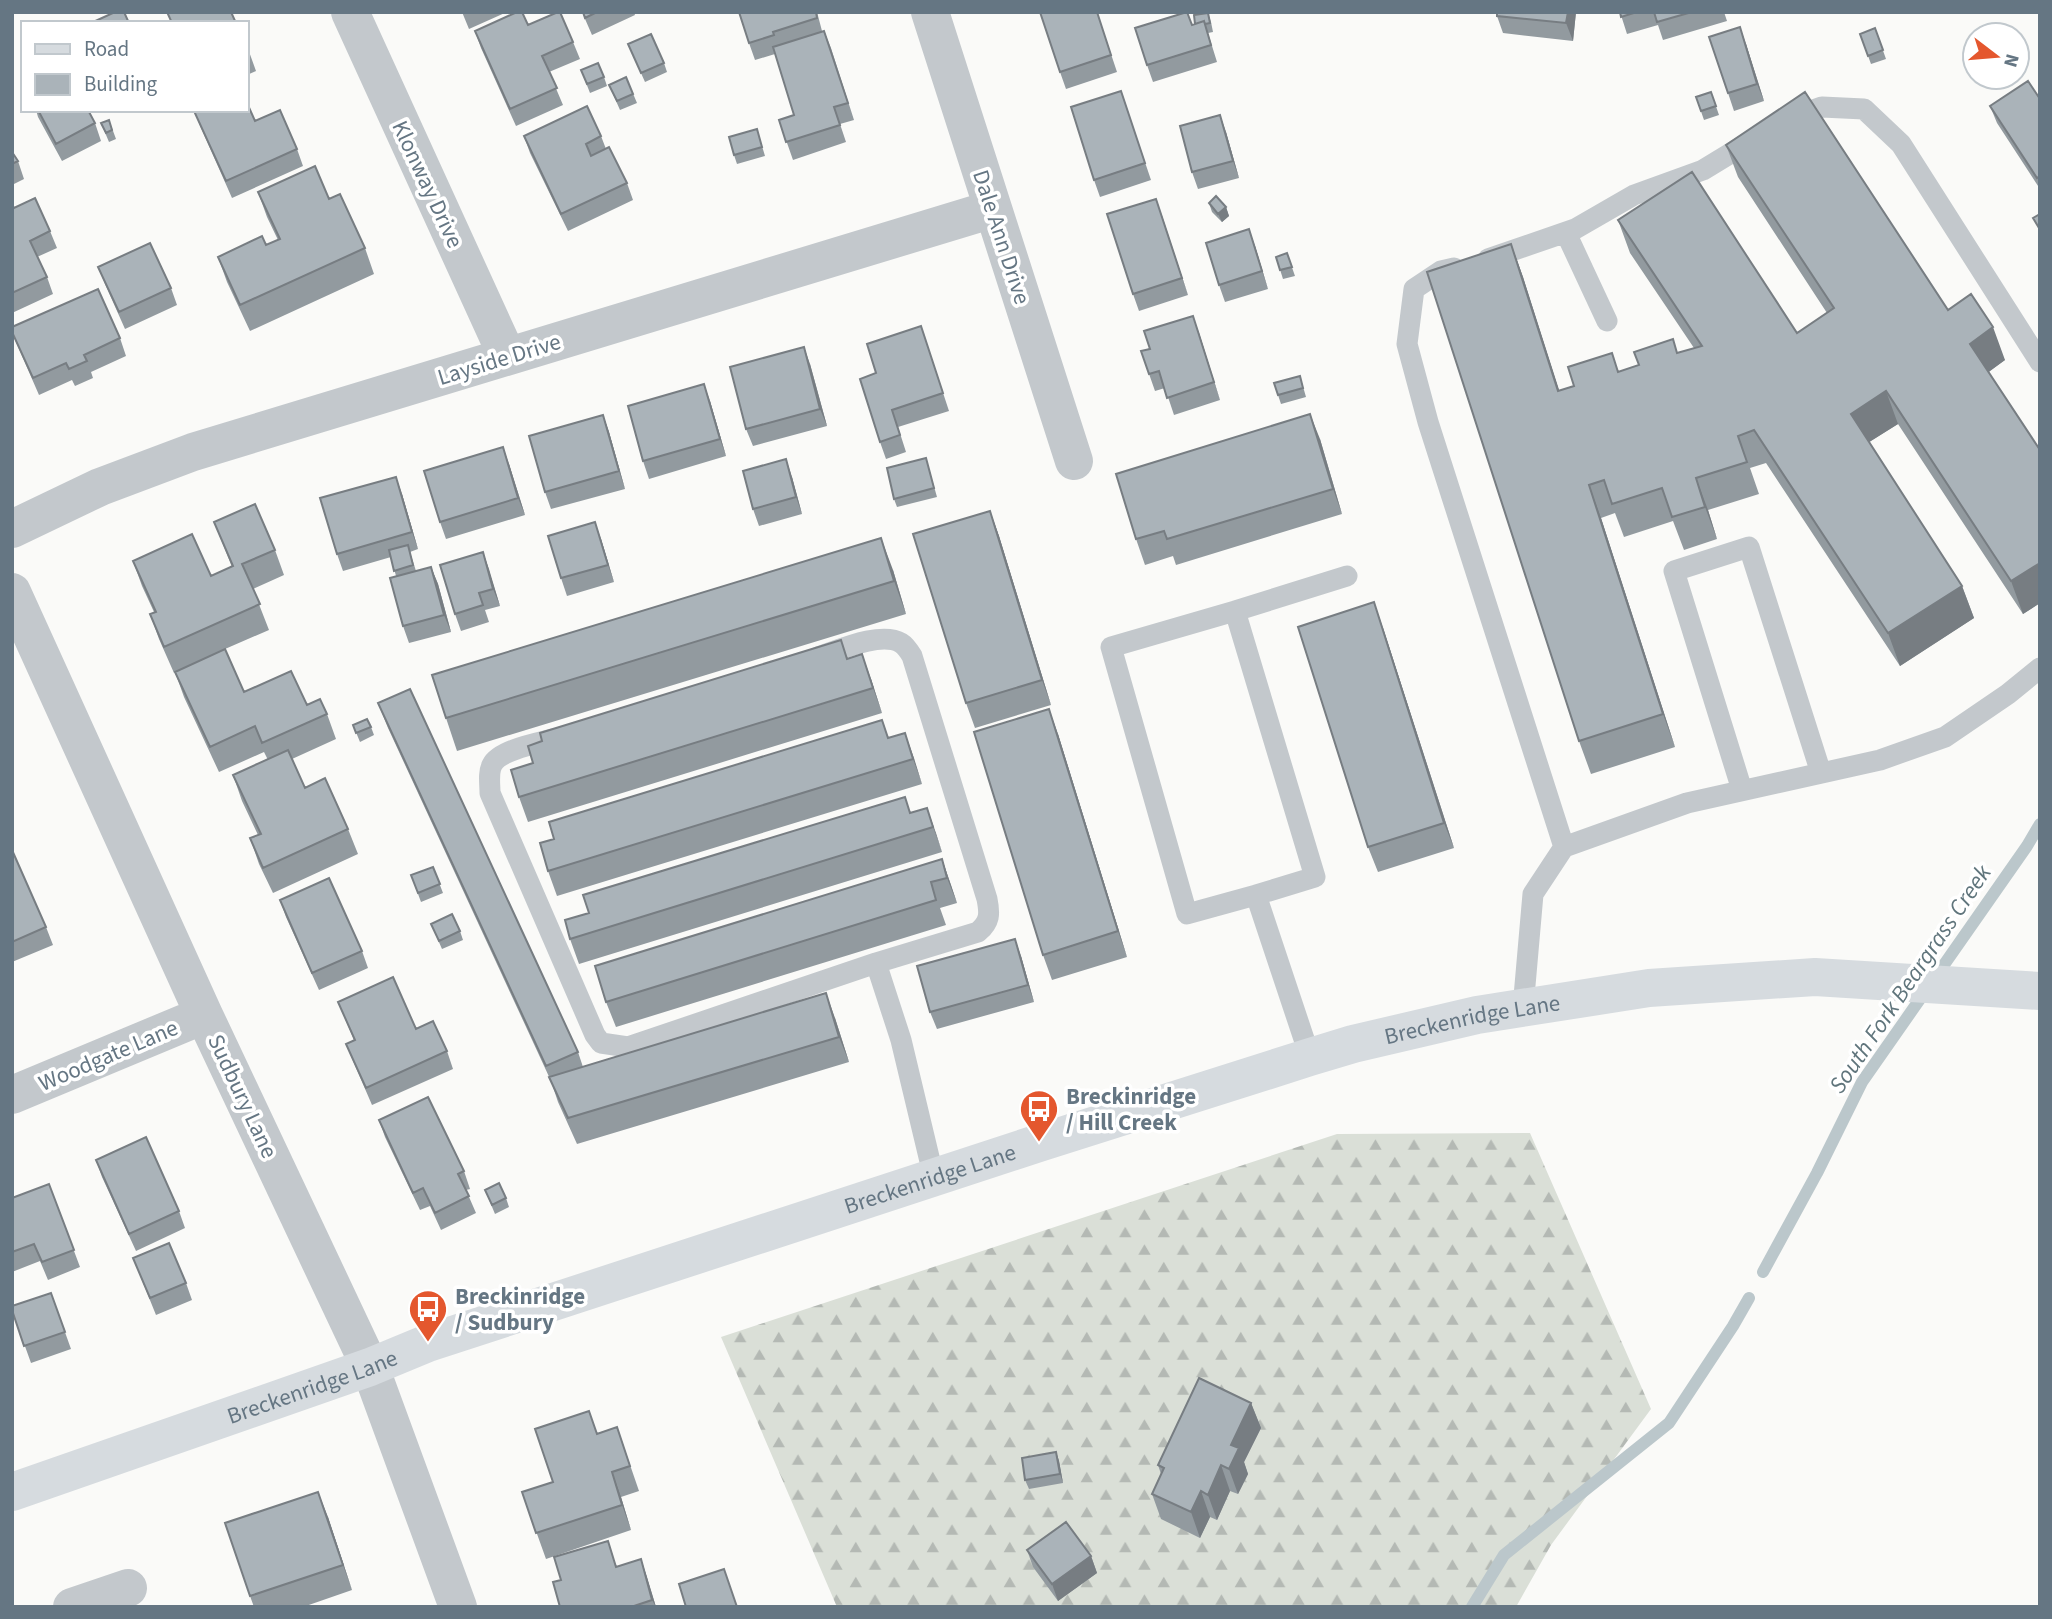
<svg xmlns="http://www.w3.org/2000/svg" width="2052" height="1619" font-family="'Source Sans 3',sans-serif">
<defs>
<pattern id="forest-firs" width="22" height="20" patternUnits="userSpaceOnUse" patternTransform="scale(1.75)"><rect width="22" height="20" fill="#dadfd7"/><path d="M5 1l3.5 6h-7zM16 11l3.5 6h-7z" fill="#b4b9b4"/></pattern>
</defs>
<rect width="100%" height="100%" fill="#fafaf8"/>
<path fill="url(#forest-firs)" d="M1530 1133 1651 1409 1551 1545 1516 1607H837L721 1337 1337 1134Z"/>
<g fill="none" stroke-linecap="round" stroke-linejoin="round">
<path stroke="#bbc7cb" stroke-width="12" d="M1763 1272 1817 1173 1862 1082 2027 846 2040 824
M1472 1607 1504 1555 1669 1423 1733 1326 1749 1298"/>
<path stroke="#c3c8cc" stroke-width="21" d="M1791 118 1822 107 1864 109 1901 144 2040 362
M1566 233 1607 321
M1488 259 1575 229 1634 195 1703 170 1754 139
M1454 268 1441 271 1414 289 1407 344 1428 422 1564 847
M1235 611 1347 576
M818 657C839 650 881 631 901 643 906 646 909 651 912 656L987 899C990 914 990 922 978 932L876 963 901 1040 934 1178
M553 739C538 743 499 750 492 765 488 773 490 784 490 793L595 1035 601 1043 628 1047 876 963
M1742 790 1674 571 1749 547 1821 773
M1256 895 1187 914 1111 647 1235 611 1315 877 1256 895 1310 1057
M1523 1008 1533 894 1564 847 1687 803 1880 760 1945 737 2008 694 2040 668"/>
<path stroke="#c3c8cc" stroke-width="38" d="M350 12 507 356
M930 12 1074 461
M12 529 100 487 193 452 993 209
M12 592 204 1015 370 1367 458 1607
M12 1095 204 1015
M72 1607 128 1588"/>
<path stroke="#d6dbdf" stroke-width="38" id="s1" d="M12 1492 370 1367 428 1343 1039 1143 1310 1057 1353 1044 1477 1015 1649 988 1815 977 2040 991"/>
</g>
<path fill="#929a9f" d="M462 12H507L469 29Z
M582 12H634L635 15 592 35Z
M817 12 822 31H824L831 48 854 120 840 124 846 142 793 160 779 120 794 115 775 54 755 60 749 43Z
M1097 12 1117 72 1066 89 1060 72Z
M1497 12H1576L1573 41 1503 33 1497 16Z
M1620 12H1724L1727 21 1663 40 1658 25 1627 34Z
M1208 13 1211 22 1213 32 1208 33 1217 62 1153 82 1147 65Z
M528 25 573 42 580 59 549 72 563 105 516 126 481 48 475 31Z
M1875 28 1886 59 1871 64 1860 34Z
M628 44 664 63 667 72 645 82Z
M1746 44 1764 101 1734 111 1728 93Z
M247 46 256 71 247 75Z
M581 70 604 77 607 86 590 93Z
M626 77 637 103 620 110 609 85Z
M1121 91 1151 180 1100 197 1094 180Z
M1711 92 1719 115 1704 120 1696 97Z
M2040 99V189L1997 123 1990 106Z
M36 110H88L95 123 101 141 62 161 38 117Z
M194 111 297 149 303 166 232 198 201 128Z
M109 120 116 139 109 142 101 123Z
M757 129 765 156 737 164 734 155Z
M1226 132 1239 178 1198 189 1192 172Z
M524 136H601L606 149 627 183 633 200 568 231 530 153Z
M1726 145 1948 310 2005 360 1988 372 2040 450V603L2023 614 1898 424 1869 442 1962 586 1974 618 1900 666 1766 463 1750 468 1759 494 1708 510 1717 539 1684 550 1673 521 1624 537 1615 513 1601 518 1675 747 1591 774 1579 741 1511 244 1523 277 1559 391 1694 348 1630 253 1618 220 1797 333 1827 313 1738 177Z
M12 152 18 161 24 179 12 185Z
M258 192 329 199 365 248 374 274 250 331 227 282 218 257 266 245 278 240 267 217Z
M1209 203 1226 207 1229 216 1222 222 1212 212Z
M12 205 14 208 50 231 57 248 37 257 47 277 53 294 12 313Z
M1162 216 1188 295 1139 311 1133 294Z
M1255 246 1268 289 1225 302 1219 285Z
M1287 253 1295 276 1283 279 1276 257Z
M98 267 171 288 177 305 125 329 105 284Z
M921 326 949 411 898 427 906 452 886 459 880 442 876 373Z
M12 333 120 338 126 356 91 372 93 378 75 386 72 380 39 395Z
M1199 333 1220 400 1174 415 1165 388 1155 391 1141 351Z
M810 364 827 426 753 446 746 429Z
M1300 376 1306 397 1281 404 1278 395Z
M710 401 726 456 649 479 643 461Z
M603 415 609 432 625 489 551 509 545 492Z
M1320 439 1342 514 1176 565 1173 556 1145 565 1136 539Z
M926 458 937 497 897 507 894 499Z
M509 464 525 515 446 539 440 522Z
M792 477 802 514 759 526 753 509Z
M402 494 418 549 410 552 416 571 431 567 438 584 451 632 409 643 403 626 396 576 391 557 343 571 337 554Z
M990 511 999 536 1051 705 975 728 966 703Z
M214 522 275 550 284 575 253 589 269 630 225 649 244 692 307 705 327 714 336 739 292 759 305 788 348 829 358 854 273 893 259 864 250 838 258 835 242 801 233 775 268 760 264 752 219 772 184 697 175 672 174 673 159 639 150 614 154 612 142 586 133 561 211 576 232 567Z
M601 539 614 582 567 596 561 578Z
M483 552 500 606 485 610 489 622 461 631 455 614Z
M893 570 906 614 457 751 446 718Z
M1383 628 1454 848 1378 872 1368 847Z
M871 679 882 713 528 822 519 797Z
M378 703 578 1052 583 1067 835 1018 849 1062 577 1144 558 1102 551 1081 388 728Z
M882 720 888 738 905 733 922 784 557 896 548 871 554 839Z
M353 725 371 727 374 735 360 742Z
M1058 734 1127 957 1052 980 1043 955Z
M927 808 942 852 579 964 570 939Z
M12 850 46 927 53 945 12 962Z
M942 859 957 903 940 908 946 925 616 1027 606 1002Z
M433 867 443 893 421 902 411 875Z
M280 900 362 951 368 968 319 990 286 917Z
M431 924 460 931 463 940 442 949Z
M1021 956 1034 1002 937 1029 930 1012Z
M338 1002 447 1051 453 1069 372 1105 353 1061 346 1044 354 1040Z
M379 1120 464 1171 470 1189 466 1190 476 1213 441 1230 430 1206 420 1210 385 1137Z
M96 1160 179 1211 185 1228 136 1251 102 1177Z
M49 1184 80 1267 48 1280 40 1261 12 1272V1198Z
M485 1190 506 1198 509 1207 495 1214Z
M133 1258 186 1283 192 1300 156 1315Z
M51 1293 71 1349 31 1363 12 1310Z
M1251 1403 1261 1428 1244 1462 1248 1474 1238 1494 1230 1491 1217 1520 1210 1517 1200 1538 1161 1519 1152 1494 1161 1474 1158 1465Z
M617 1427 639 1491 621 1497 631 1530 546 1559 522 1492 553 1482 598 1433Z
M1056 1452 1059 1461 1063 1483 1029 1489 1025 1480Z
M328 1517 352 1590 303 1607H254L250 1596Z
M1027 1550 1091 1556 1097 1573 1058 1601 1033 1567Z
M641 1559 656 1607H560L617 1567Z"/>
<path fill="#777d82" d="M1568 12H1576L1573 41 1566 23Z
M1740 27 1746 44 1764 101 1757 84Z
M1220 115 1226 132 1239 178 1233 161Z
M1156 199 1162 216 1188 295 1182 278Z
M1226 207 1229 216 1222 222 1218 214Z
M1249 229 1255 246 1268 289 1262 271Z
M1511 244 1523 277 1570 424 1558 391Z
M1193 316 1199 333 1220 400 1214 382Z
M1993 327 2005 360 1982 377 1970 344Z
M804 347 810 364 827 426 820 409Z
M704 384 710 401 726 456 720 439Z
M1886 391 1898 424 1863 446 1851 414Z
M1310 414 1320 439 1342 514 1333 489Z
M603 415 609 432 625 489 619 471Z
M503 447 509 464 525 515 518 498Z
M786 459 792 477 802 514 796 497Z
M396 477 402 494 418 549 412 532Z
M1696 478 1708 510 1717 539 1705 507Z
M1589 485 1601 518 1675 747 1663 714Z
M990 511 999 536 1051 705 1042 680Z
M595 522 601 539 614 582 608 565Z
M881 538 893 570 906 614 894 581Z
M483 552 489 569 500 606 493 589Z
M2040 563V603L2023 614 2011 581Z
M431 567 438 584 451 632 444 615Z
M1962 586 1974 618 1900 666 1888 633Z
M1374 602 1383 628 1454 848 1444 823Z
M862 654 871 679 882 713 873 688Z
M1049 709 1058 734 1127 957 1118 931Z
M905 733 914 758 922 784 913 759Z
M927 808 936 833 942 852 933 827Z
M942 859 951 885 957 903 947 878Z
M1015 939 1021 956 1034 1002 1028 985Z
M826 993 835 1018 849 1062 839 1037Z
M1251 1403 1261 1428 1244 1462 1248 1474 1238 1494 1229 1469 1231 1445Z
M1056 1452 1059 1461 1063 1483 1060 1474Z
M1221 1465 1230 1491 1217 1520 1208 1495Z
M612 1472 621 1497 631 1530 622 1505Z
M1201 1491 1210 1517 1200 1538 1191 1512Z
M318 1492 328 1517 352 1590 343 1565Z
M1091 1556 1097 1573 1058 1601 1052 1584Z
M641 1559 647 1577 656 1607 652 1600Z"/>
<path fill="#aab3b9" stroke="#777d82" stroke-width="2" d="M115 12H124L129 23H91Z
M167 12H231L236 23H172Z
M517 12H522L528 25 558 12H560L573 42 542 56 557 88 510 109 475 31Z
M583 12H597L585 18Z
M739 12H816L817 18 773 32 774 35 749 43Z
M1040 12H1097L1111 55 1060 72Z
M1187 12 1192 25 1204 21 1211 45 1147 65 1135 28Z
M1497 12H1568L1566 23 1497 16Z
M1620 12H1637L1621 17Z
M1654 12H1692L1657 22Z
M1208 13 1210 23 1205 24 1204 21 1195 24 1194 15Z
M1740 27 1757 84 1728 93 1709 37Z
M1875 28 1883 50 1868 56 1860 34Z
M824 31 848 103 834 107 840 125 786 142 779 120 794 115 773 47Z
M651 34 664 63 641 73 628 44Z
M598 63 604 77 587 84 581 70Z
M626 77 633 94 617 101 609 85Z
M2028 81 2040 99V176L2037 178 1990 106Z
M1121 91 1145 163 1094 180 1071 107Z
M1711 92 1716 106 1701 111 1696 97Z
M1805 92 1948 310 1971 294 1993 327 1970 344 2040 450V563L2011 581 1886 391 1851 414 1962 586 1888 633 1754 430 1738 436 1747 462 1696 478 1705 507 1672 517 1662 488 1612 504 1604 480 1589 485 1663 714 1579 741 1427 272 1511 244 1558 391 1574 386 1568 367 1612 353 1618 372 1639 365 1634 352 1673 339 1677 353 1702 346 1618 220 1692 172 1797 333 1834 308 1726 145Z
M247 103 255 121 280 110 297 149 226 181 194 111 247 110Z
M587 106 601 136 586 144 591 156 609 147 627 183 561 214 524 136Z
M38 110H88L95 123 56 144Z
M1220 115 1233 161 1192 172 1180 126Z
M109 120 112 130 106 133 101 123Z
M757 129 762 147 734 155 729 137Z
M12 152 18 161 12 164Z
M315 166 329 199 340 194 365 248 240 305 218 257 262 236 266 245 280 239 258 192Z
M1216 196 1226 207 1218 214 1209 203Z
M35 198 50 231 30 241 47 277 12 293V205L14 208Z
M1156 199 1182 278 1133 294 1107 214Z
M2040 214V228H2039L2033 218Z
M1249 229 1262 271 1219 285 1206 243Z
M150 243 171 288 119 312 98 267Z
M1287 253 1292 267 1280 270 1276 257Z
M98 289 120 338 84 355 87 361 69 369 66 363 33 378 12 332V327Z
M1193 316 1214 382 1167 398 1159 371 1149 374 1141 351 1150 349 1144 331Z
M921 326 943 393 892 410 900 435 880 442 860 379 876 373 867 344Z
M804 347 820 409 746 429 730 367Z
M1300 376 1303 388 1278 395 1274 383Z
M704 384 720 439 643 461 628 406Z
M1310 414 1333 489 1167 539 1164 531 1136 539 1116 474Z
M603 415 619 471 545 492 529 436Z
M503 447 518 498 440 522 424 471Z
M926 458 934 488 894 499 887 468Z
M786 459 796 497 753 509 743 471Z
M396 477 412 532 337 554 320 498Z
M255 504 275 550 242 564 260 604 164 647 150 614 156 612 133 561 192 534 211 576 233 566 214 522Z
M990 511 1042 680 966 703 913 534Z
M595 522 608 565 561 578 548 536Z
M881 538 894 581 446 718 432 675Z
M408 545 413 565 394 571 389 550Z
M483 552 493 589 479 593 483 605 455 614 440 565Z
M431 567 444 615 403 626 390 578Z
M1374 602 1444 823 1368 847 1298 627Z
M841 640 847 659 862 654 873 688 519 797 511 770 533 763 528 746 542 741 540 733Z
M225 649 244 692 291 671 307 705 320 699 327 714 262 743 255 726 210 747 175 672Z
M410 689 578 1052 546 1066 378 703Z
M1049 709 1118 931 1043 955 974 732Z
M367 719 371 727 356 733 353 725Z
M882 720 888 738 905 733 913 759 548 871 540 843 554 839 549 822Z
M288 750 305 788 325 778 348 829 263 868 250 838 261 834 233 775Z
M905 797 910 813 927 808 933 827 570 939 565 920 589 913 583 895Z
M12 850 46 927 12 942Z
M942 859 947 878 931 882 936 900 606 1002 595 966Z
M433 867 440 884 418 893 411 875Z
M329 878 362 951 312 973 280 900Z
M452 914 460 931 439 941 431 924Z
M1015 939 1028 985 930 1012 917 966Z
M393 977 416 1029 433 1021 447 1051 366 1088 346 1044 355 1040 338 1002Z
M826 993 839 1037 568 1118 549 1077Z
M428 1097 464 1171 458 1174 469 1196 435 1213 423 1188 413 1193 379 1120Z
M146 1137 179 1211 129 1234 96 1160Z
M499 1183 506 1198 492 1205 485 1190Z
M49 1184 74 1250 42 1262 34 1244 12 1252V1198Z
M169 1243 186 1283 150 1298 133 1258Z
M51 1293 65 1332 24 1346 12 1310V1306Z
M1199 1378 1251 1403 1231 1445 1239 1448 1229 1469 1221 1465 1208 1495 1201 1491 1191 1512 1152 1494 1164 1468 1158 1465Z
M589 1411 597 1434 617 1427 630 1466 612 1472 622 1505 536 1533 522 1492 553 1482 535 1429Z
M1056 1452 1060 1474 1025 1480 1022 1458Z
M318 1492 343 1565 250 1596 225 1523Z
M1066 1522 1091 1556 1052 1584 1027 1550Z
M608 1541 616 1567 641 1559 652 1600 631 1607H560L553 1582 561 1580 554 1557Z
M724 1569 737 1607H686L679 1584Z"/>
<defs>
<g id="bus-pin" transform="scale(2.0125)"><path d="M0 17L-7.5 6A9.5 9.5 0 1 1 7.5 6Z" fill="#e4572e" stroke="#fff"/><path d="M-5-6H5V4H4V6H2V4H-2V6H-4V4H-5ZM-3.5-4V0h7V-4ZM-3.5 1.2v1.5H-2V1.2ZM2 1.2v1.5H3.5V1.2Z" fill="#fff"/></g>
</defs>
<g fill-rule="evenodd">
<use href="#bus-pin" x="1039" y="1109"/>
<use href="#bus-pin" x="428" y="1309"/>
</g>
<g text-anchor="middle" stroke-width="7" stroke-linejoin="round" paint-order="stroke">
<g font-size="23" fill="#657683" stroke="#fff">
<text transform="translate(428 184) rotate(65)" y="8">Klonway Drive</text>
<text transform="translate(1002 237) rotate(72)" y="8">Dale Ann Drive</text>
<text transform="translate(499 359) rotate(-17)" y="8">Layside Drive</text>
<text dy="8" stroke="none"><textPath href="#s1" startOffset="1536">Breckenridge Lane</textPath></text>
<text transform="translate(108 1055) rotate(-23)" y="8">Woodgate Lane</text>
<text transform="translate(243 1096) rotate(65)" y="8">Sudbury Lane</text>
<text dy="8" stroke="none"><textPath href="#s1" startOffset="970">Breckenridge Lane</textPath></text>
<text dy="8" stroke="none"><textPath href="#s1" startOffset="318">Breckenridge Lane</textPath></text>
</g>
<g font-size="23" font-weight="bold" fill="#657683" stroke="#fff" text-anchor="start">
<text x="1066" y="1104">Breckinridge<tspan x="1066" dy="26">/ Hill Creek</tspan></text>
<text x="455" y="1304">Breckinridge<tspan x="455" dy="26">/ Sudbury</tspan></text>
</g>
<g font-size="24" font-style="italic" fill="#60757c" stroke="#fff">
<text transform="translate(1910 979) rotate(-56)" y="8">South Fork Beargrass Creek</text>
</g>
</g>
<rect width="2052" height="1619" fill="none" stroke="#657683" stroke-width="28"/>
<rect x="21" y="21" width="228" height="91" fill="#ffffff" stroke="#c1c8cd" stroke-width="2"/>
<rect x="35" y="44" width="35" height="10" fill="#d6dbdf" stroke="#c1c8cd" stroke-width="2"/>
<text x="84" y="56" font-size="21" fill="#657683">Road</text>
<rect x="35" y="74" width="35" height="21" fill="#aab3b9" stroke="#c1c8cd" stroke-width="2"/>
<text x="84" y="91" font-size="21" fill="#657683">Building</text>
<g transform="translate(1996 56) rotate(106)"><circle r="33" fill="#ffffff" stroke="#c1c8cd" stroke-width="2"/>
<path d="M0-5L12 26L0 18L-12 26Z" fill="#e4572e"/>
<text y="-10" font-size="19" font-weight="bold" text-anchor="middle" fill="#657683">N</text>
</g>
</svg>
